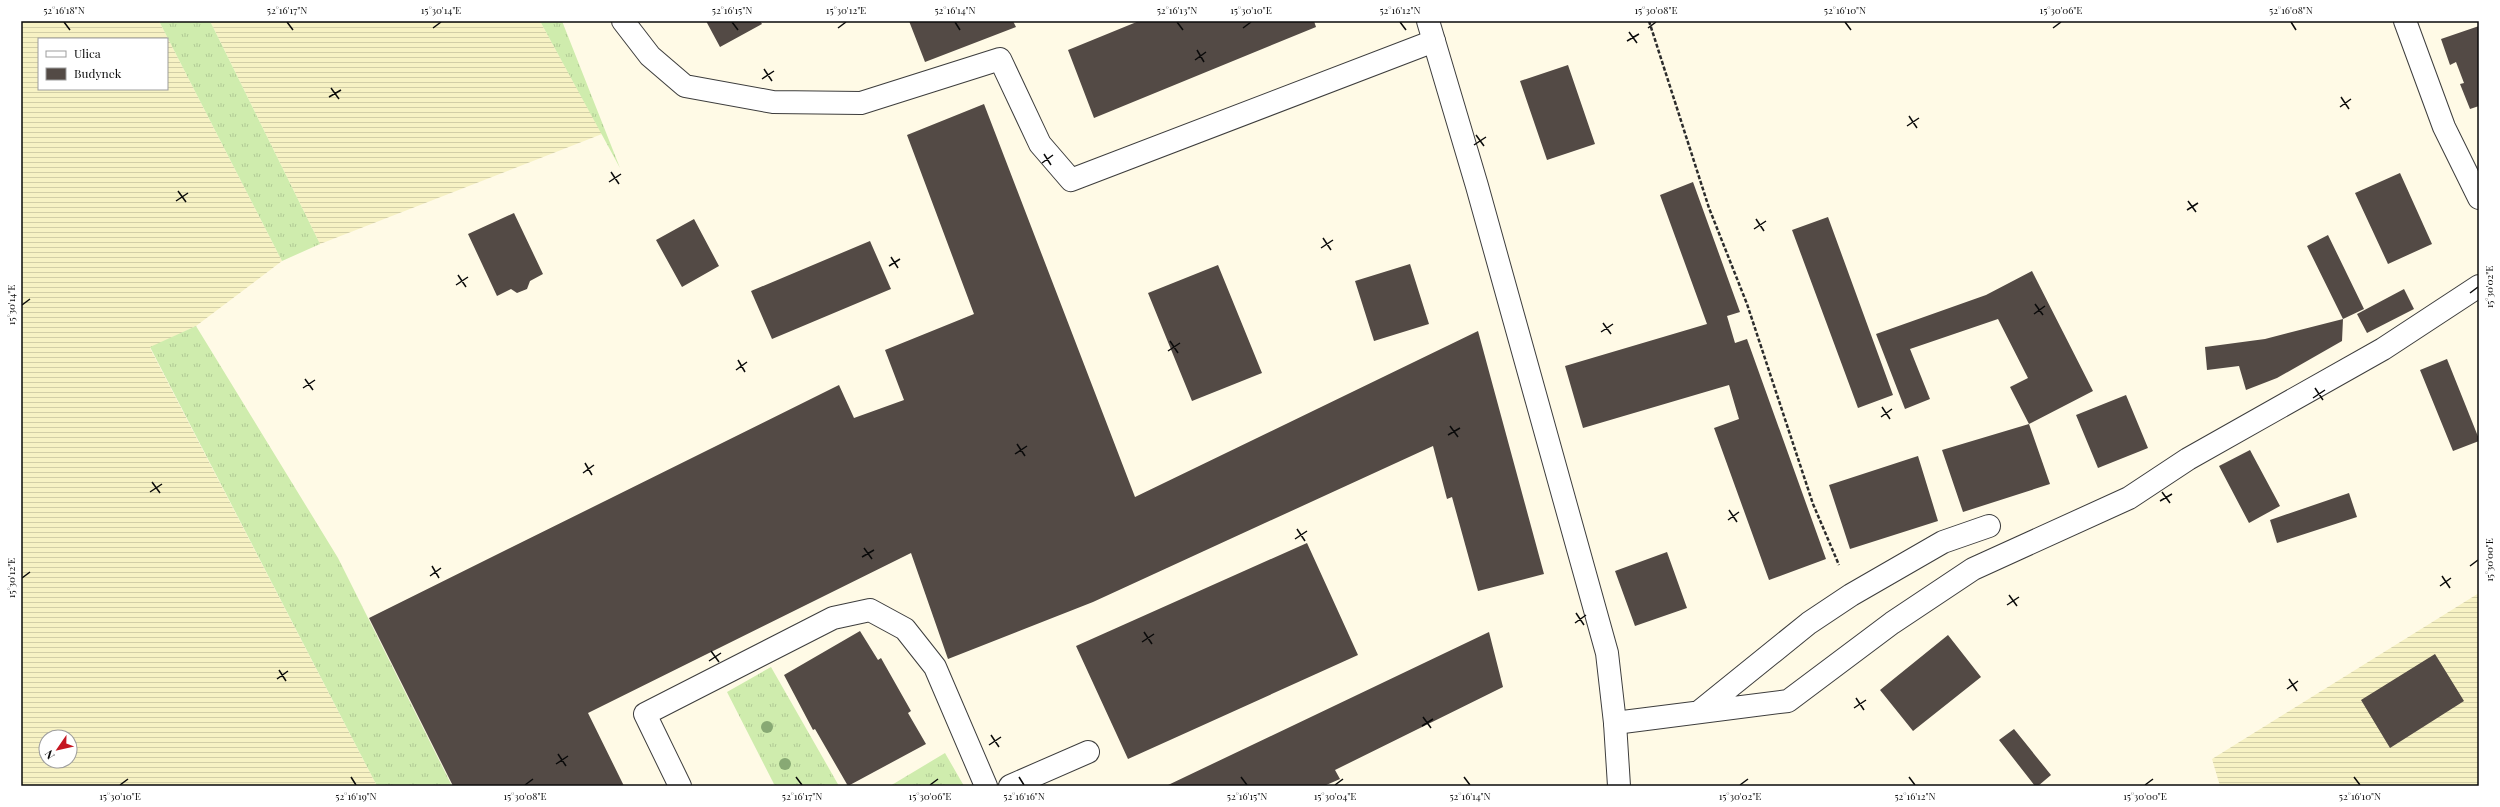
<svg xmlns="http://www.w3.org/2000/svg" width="2500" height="807" font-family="'Playfair Display',serif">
<defs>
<pattern id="farmland-rules" width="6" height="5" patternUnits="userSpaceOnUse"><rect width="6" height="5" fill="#f7f2c4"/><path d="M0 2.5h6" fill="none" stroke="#d2cea7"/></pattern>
<pattern id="grass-tufts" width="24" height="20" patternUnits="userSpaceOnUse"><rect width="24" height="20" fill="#cfecad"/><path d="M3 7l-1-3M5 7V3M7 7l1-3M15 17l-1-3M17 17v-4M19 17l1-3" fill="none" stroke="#b0c994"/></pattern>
</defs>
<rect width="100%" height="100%" fill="#fffae6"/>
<path fill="url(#farmland-rules)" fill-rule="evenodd" d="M21 21H159L282 261 196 326 150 348 377 786H21ZM39 39H167V89H39ZM46 737H70V761H46Z
M210 21H540L602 134 320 244Z
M2479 593V786H2220L2212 759Z"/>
<path fill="url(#grass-tufts)" d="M159 21H210L320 244 282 261Z
M540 21H562L620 168Z
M196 326 338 558 452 786H377L150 347Z
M771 667 839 786H775L727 692Z
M945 753 964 786H890Z"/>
<path fill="#534a45" d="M706 21H760L762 24 720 47Z
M909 21H1013L1016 27 925 62Z
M1139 21H1314L1316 27 1094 118 1068 50Z
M2479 26V106L2470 109 2460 84 2464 83 2456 62 2450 65 2441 39Z
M1568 65 1595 144 1547 160 1520 81Z
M984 104 1135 497 1478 331 1544 574 1478 591 1452 497 1447 499 1433 446 1093 602 948 659 911 553 588 713 624 786H453L369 618 839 385 854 418 904 400 885 350 974 314 907 135Z
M2400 173 2432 244 2388 264 2355 193Z
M1693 182 1740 312 1727 316 1735 343 1747 339 1826 559 1769 580 1714 428 1739 419 1729 385 1583 428 1565 366 1707 324 1660 195Z
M514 213 543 274 530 281 527 289 517 293 511 289 497 296 468 234Z
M1828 217 1893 395 1858 408 1792 230Z
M694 219 719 266 682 287 656 240Z
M2328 235 2364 309 2343 319 2307 246Z
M870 241 891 289 772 339 751 291Z
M1410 264 1429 324 1374 341 1355 281Z
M1218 265 1262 373 1192 401 1148 293Z
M2032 271 2093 391 2029 424 2010 387 2028 378 1998 319 1910 349 1930 399 1905 409 1876 334 1986 295Z
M2404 289 2414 309 2367 333 2357 314Z
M2343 319 2342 341 2277 378 2246 390 2239 366 2207 370 2205 347 2265 339Z
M2447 359 2479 439V441L2453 451 2420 370Z
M2126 395 2148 448 2098 468 2076 415Z
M2029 424 2050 484 1963 512 1942 450Z
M2250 450 2280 506 2249 523 2219 466Z
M1918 456 1938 521 1850 549 1829 485Z
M2349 493 2357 517 2277 543 2270 520Z
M1307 543 1358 655 1128 759 1076 646Z
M1667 552 1687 608 1635 626 1615 571Z
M860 631 878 660 881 658 911 711 908 713 926 744 848 786 815 729 813 730 784 675Z
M1489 632 1503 687 1335 770 1340 779 1324 786H1166Z
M1948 635 1981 677 1913 731 1880 690Z
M2435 654 2464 701 2390 748 2361 700Z
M2014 729 2051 775 2038 786H2035L1999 740Z"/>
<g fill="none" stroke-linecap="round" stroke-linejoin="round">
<g stroke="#3d3d3d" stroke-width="24">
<path id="service" d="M680 786 645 714 833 618 870 610 905 629 935 667 986 786
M1010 786 1088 752"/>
</g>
<g stroke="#3d3d3d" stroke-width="24">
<path id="minor" d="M623 21 650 56 685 86 773 102 861 103 1000 59 1040 144 1071 180 1434 41
M2405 21 2444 127 2479 198
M1700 711 1809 623 1851 595 1943 542 1989 526
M1615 723 1788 701 1892 623 1973 569 2129 498 2188 459 2383 349 2479 286"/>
</g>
<g stroke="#3d3d3d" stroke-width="24">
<path id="tertiary" d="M1428 21 1477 186 1607 653 1615 723 1619 786"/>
</g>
<path stroke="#2c2c2c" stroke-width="2.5" stroke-dasharray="4 2" stroke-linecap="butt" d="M1649 21 1709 208 1747 304 1813 504 1839 565"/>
<use href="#service" stroke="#fff" stroke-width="22"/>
<use href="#minor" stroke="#fff" stroke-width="22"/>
<use href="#tertiary" stroke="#fff" stroke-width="22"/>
</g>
<g fill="#88a974">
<circle cx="767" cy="727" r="6"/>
<circle cx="785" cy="764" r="6"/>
</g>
<path fill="none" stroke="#0a0a0a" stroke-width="1.5" d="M64 22 70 30M287 22 293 30M732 22 738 30M955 22 960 30M1177 22 1183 30M1400 22 1406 30M1845 22 1851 30M2291 22 2296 30M433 28 441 22M838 28 846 22M1243 28 1251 22M1648 28 1656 22M2053 28 2061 22M1629 32 1637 43M1627 41 1639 34M1197 50 1204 62M1195 60 1206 52M764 69 772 81M762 79 774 71M331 88 339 99M329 97 341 90M2341 97 2349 109M2340 107 2351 99M1909 116 1917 128M1907 126 1919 118M1476 135 1484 146M1474 145 1486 137M1044 154 1051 165M1042 163 1053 155M611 172 619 184M609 182 621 174M178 191 186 202M176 201 188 193M2188 201 2196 212M2187 210 2198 203M1756 219 1764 231M1754 229 1766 221M1323 238 1331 250M1321 248 1333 240M891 257 898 268M889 266 900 259M458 275 466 287M456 285 468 277M2470 293 2478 287M2035 304 2043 315M22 305 30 299M2034 314 2045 306M1603 323 1611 334M1601 332 1613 324M1170 341 1178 353M1168 351 1180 343M738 360 745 372M736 370 747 362M305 379 313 390M303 388 315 380M2315 388 2323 400M2313 398 2325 390M1882 407 1890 419M1881 417 1892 409M1450 426 1458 437M1448 435 1460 428M1017 444 1025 456M1015 454 1027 446M585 463 592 475M583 473 594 465M152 482 160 493M150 492 162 484M2162 492 2170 503M2160 501 2172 494M1729 510 1737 522M1728 520 1739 512M1297 529 1305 541M1295 539 1307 531M864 548 872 559M862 557 874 550M432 566 439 578M2470 566 2478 560M430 576 441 568M2442 576 2450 588M22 578 30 572M2440 586 2451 578M2009 595 2017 606M2007 605 2019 597M1576 613 1584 625M1575 623 1586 615M1144 632 1152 644M1142 642 1154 634M711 651 719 662M709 661 721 653M279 670 286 681M277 679 288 671M2289 679 2297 691M2287 689 2298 681M1856 698 1864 710M1854 708 1866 700M1423 717 1431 728M1422 726 1433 719M991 735 999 747M989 745 1001 737M558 754 566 766M556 764 568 756M351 777 356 785M796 777 802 785M1019 777 1024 785M1241 777 1247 785M1464 777 1470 785M1909 777 1915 785M2354 777 2360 785M120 785 128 779M525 785 533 779M930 785 938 779M1335 785 1343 779M1740 785 1748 779M2145 785 2153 779"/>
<rect width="2500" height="807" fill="none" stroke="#ffffff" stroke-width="44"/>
<rect x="38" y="38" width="130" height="52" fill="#ffffff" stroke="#9d9d9d"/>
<rect x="46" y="51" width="20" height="6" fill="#ffffff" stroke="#9d9d9d"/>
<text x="74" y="58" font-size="12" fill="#0a0a0a">Ulica</text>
<rect x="46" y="68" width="20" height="12" fill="#534a45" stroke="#9d9d9d"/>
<text x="74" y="78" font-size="12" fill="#0a0a0a">Budynek</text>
<g transform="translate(58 749) rotate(236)"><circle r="19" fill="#ffffff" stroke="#9d9d9d"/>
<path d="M0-3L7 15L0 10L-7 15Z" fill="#c51621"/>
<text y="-6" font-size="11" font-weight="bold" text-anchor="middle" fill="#0a0a0a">N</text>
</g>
<rect x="22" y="22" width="2456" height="763" fill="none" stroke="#0a0a0a" stroke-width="1.5"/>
<g font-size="10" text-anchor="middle" fill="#0a0a0a">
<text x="64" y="14">52°16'18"N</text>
<text x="287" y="14">52°16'17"N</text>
<text x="441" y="14">15°30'14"E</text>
<text x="732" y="14">52°16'15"N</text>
<text x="846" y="14">15°30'12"E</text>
<text x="955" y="14">52°16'14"N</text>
<text x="1177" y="14">52°16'13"N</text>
<text x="1251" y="14">15°30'10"E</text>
<text x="1400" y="14">52°16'12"N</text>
<text x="1656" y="14">15°30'08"E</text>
<text x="1845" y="14">52°16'10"N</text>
<text x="2061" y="14">15°30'06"E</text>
<text x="2291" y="14">52°16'08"N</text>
<text transform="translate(2489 287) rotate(-90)" y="4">15°30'02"E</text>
<text transform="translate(11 305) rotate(-90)" y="4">15°30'14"E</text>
<text transform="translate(2489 560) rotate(-90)" y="4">15°30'00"E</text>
<text transform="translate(11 578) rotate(-90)" y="4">15°30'12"E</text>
<text x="120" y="800">15°30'10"E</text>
<text x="356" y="800">52°16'19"N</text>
<text x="525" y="800">15°30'08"E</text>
<text x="802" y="800">52°16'17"N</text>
<text x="930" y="800">15°30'06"E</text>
<text x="1024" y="800">52°16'16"N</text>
<text x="1247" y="800">52°16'15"N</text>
<text x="1335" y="800">15°30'04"E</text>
<text x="1470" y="800">52°16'14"N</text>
<text x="1740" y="800">15°30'02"E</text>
<text x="1915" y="800">52°16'12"N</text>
<text x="2145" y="800">15°30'00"E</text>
<text x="2360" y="800">52°16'10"N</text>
</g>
</svg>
